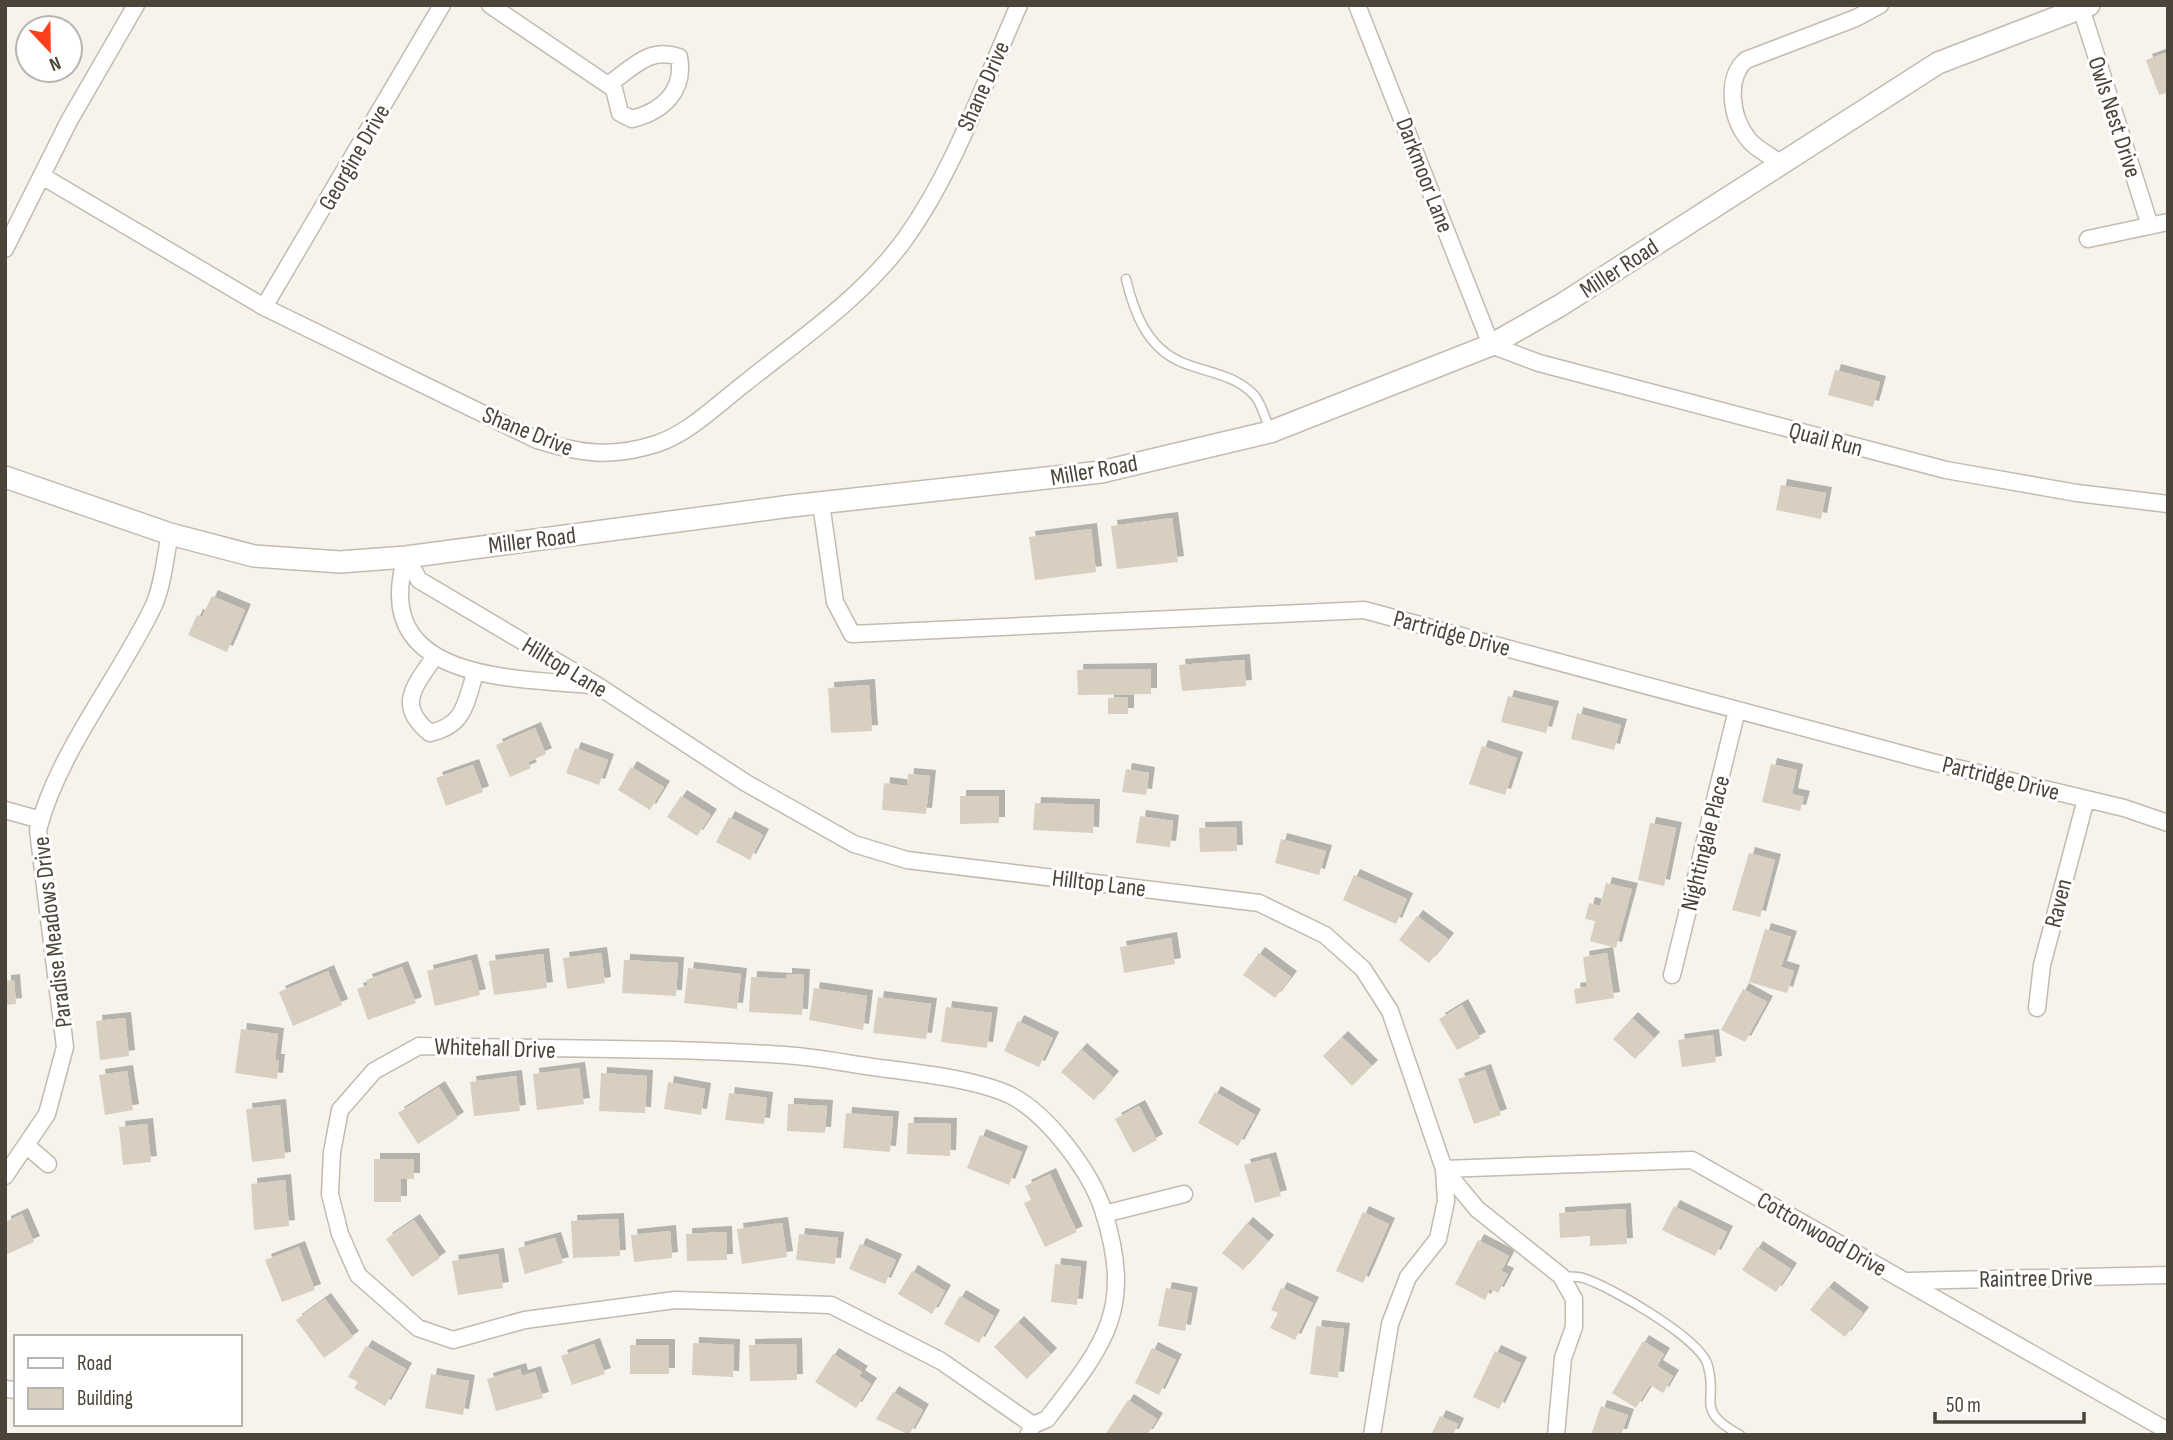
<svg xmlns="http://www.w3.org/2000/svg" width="2173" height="1440" font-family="'Sofia Sans Condensed',sans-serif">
<defs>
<filter id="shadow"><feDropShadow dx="6" dy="-6" stdDeviation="0" flood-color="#0004"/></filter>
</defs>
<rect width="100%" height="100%" fill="#f6f3ec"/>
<path fill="#d8cfc1" filter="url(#shadow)" d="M2168 52V92L2159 95 2146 60Z
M1835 370 1880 382 1873 407 1828 395Z
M1781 485 1826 493 1821 519 1776 510Z
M1172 518 1178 562 1117 569 1111 526Z
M1091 529 1096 572 1035 580 1029 537Z
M212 596 245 610 227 652 188 635 197 615 202 617Z
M1244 660 1246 686 1182 691 1179 665Z
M1151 669V694L1078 695 1077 670Z
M869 685 872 731 831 733 828 688Z
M1508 696 1553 707 1546 733 1501 722Z
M1128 697V714H1108V698Z
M1577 713 1621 725 1614 750 1571 739Z
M535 728 546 754 528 762 531 768 510 777 496 745Z
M1482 746 1517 758 1505 795 1469 784Z
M575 748 608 760 599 785 566 773Z
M1771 764 1797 770 1792 794 1804 797 1800 811 1762 802Z
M473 765 483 792 446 806 436 778Z
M631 767 664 787 650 810 618 790Z
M1126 769 1149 773 1146 795 1122 792Z
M908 774 930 776 926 814 882 810 884 783 907 786Z
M681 796 711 815 697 836 667 817Z
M960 796H999V823L960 824Z
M1035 803 1094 805 1093 833 1033 830Z
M1140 816 1173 821 1170 847 1136 843Z
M729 817 763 835 750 860 716 842Z
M1650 823 1676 828 1664 886 1638 880Z
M1236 827 1237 851 1200 852 1199 828Z
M1281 839 1326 851 1319 875 1275 863Z
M1749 853 1775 860 1760 917 1732 910Z
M1354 875 1407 899 1396 924 1343 900Z
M1606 883 1632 889 1616 948 1590 941 1595 921 1585 919 1589 903 1600 906Z
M1417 916 1448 939 1429 963 1399 940Z
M1765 929 1791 937 1781 967 1794 971 1787 993 1749 982Z
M1171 938 1175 964 1124 973 1120 947Z
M601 953 605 983 567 989 563 958Z
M1259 953 1291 977 1275 998 1243 975Z
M1607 953 1614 998 1576 1004 1574 989 1587 987 1583 957Z
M543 954 547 988 494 995 489 961Z
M471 960 480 995 435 1006 427 971Z
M624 960 678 963 676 996 622 993Z
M402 967 416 1003 368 1020 357 989 368 985 366 980Z
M688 968 741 974 737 1009 684 1003Z
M328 971 342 1005 293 1026 279 992Z
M786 974 804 975 802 1015 749 1012 751 977 786 979Z
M14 980 16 1004 5 1005V981Z
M814 988 867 996 863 1030 809 1020Z
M1743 989 1767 1002 1745 1042 1721 1030Z
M878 997 931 1004 926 1039 873 1033Z
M1462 1005 1480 1038 1457 1050 1439 1019Z
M946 1007 992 1013 987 1048 941 1042Z
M125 1018 129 1056 100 1060 96 1021Z
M1632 1018 1654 1038 1635 1059 1613 1039Z
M1018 1021 1053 1038 1039 1067 1004 1051Z
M241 1029 278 1034 275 1060H279L277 1079 235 1073Z
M1713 1035 1716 1062 1682 1067 1678 1040Z
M1342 1037 1372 1066 1352 1086 1323 1056Z
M1081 1049 1113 1077 1094 1100 1061 1072Z
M579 1068 584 1104 537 1110 533 1074Z
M1485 1070 1501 1115 1474 1124 1458 1079Z
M127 1071 133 1110 105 1115 99 1075Z
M601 1073 647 1076 645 1113 599 1111Z
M516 1076 520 1111 474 1116 470 1082Z
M668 1082 705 1089 701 1115 664 1109Z
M439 1087 458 1118 418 1144 398 1113Z
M1215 1092 1255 1115 1238 1146 1198 1123Z
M729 1093 767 1098 764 1124 725 1120Z
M788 1104 827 1106 825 1133 787 1131Z
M280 1105 285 1158 252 1162 246 1109Z
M1139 1106 1157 1140 1133 1153 1115 1119Z
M846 1113 893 1117 890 1152 843 1148Z
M908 1123 951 1124 950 1156 907 1154Z
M147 1124 151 1162 123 1165 119 1127Z
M980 1135 1022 1152 1009 1185 967 1168Z
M1270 1158 1281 1196 1255 1203 1244 1165Z
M374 1159H414V1179H401V1202H374Z
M1050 1174 1077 1232 1045 1247 1024 1203 1031 1200 1025 1186Z
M285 1180 289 1226 254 1230 251 1184Z
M1674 1206 1727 1232 1715 1256 1662 1230Z
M1625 1209 1627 1244 1590 1246V1236L1560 1238 1559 1213Z
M1363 1212 1389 1224 1363 1283 1336 1271Z
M22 1214 34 1242 5 1255V1222Z
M618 1219 620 1256 573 1258 571 1221Z
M414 1220 440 1258 412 1277 386 1239Z
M782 1223 787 1257 742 1264 737 1229Z
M1247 1223 1268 1241 1243 1270 1222 1253Z
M670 1231 672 1258 634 1262 631 1235Z
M726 1232 727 1260 687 1261 686 1234Z
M799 1234 838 1238 835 1264 796 1260Z
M555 1238 563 1263 525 1274 518 1248Z
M1478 1240 1509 1256 1501 1271 1508 1274 1498 1293 1490 1289 1485 1300 1455 1284Z
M860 1244 896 1260 885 1284 849 1269Z
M299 1247 315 1290 282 1302 265 1260Z
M1757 1247 1791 1269 1776 1292 1742 1270Z
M498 1254 503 1288 458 1295 452 1261Z
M1055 1264 1081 1267 1077 1305 1051 1302Z
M912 1271 945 1291 932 1314 898 1294Z
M1828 1287 1863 1313 1845 1337 1810 1310Z
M1166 1288 1192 1293 1185 1331 1158 1326Z
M1281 1288 1313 1303 1295 1340 1270 1328 1278 1313 1271 1310Z
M960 1296 994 1316 979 1343 944 1324Z
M325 1299 353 1337 324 1358 296 1320Z
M1018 1322 1051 1354 1027 1379 994 1347Z
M1316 1326 1344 1329 1338 1378 1310 1374Z
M1643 1341 1664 1354 1657 1366 1673 1376 1663 1393 1650 1385 1636 1408 1612 1393Z
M693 1343 734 1345 733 1377 692 1375Z
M594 1344 605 1374 572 1385 561 1356Z
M796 1344 797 1380 750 1381 749 1345Z
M630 1345H669V1374H630Z
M366 1346 406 1369 385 1406 354 1388 358 1382 348 1377Z
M1152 1348 1176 1360 1159 1395 1135 1383Z
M1495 1351 1521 1363 1499 1409 1473 1397Z
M833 1354 862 1372 859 1376 871 1384 856 1408 815 1382Z
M520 1369 522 1376 535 1372 543 1398 496 1411 487 1379Z
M431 1374 469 1381 463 1415 425 1408Z
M893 1392 923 1410 909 1435 876 1419Z
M1128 1400 1157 1419 1147 1435H1105Z
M1601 1406 1628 1415 1621 1435H1591Z
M1440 1416 1458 1424 1453 1435 1432 1433Z"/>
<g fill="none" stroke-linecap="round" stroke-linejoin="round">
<g stroke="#c2bbae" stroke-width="11">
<path id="service" d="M1126 279C1134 313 1147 347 1181 362 1207 373 1235 374 1255 396 1262 405 1266 420 1270 431
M1561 1276C1568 1277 1576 1276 1583 1278 1610 1286 1697 1337 1707 1363 1720 1402 1692 1408 1740 1435"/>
</g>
<g stroke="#c2bbae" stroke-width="19">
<path id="minor" d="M490 5 614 89 620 113 632 119C664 111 685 90 679 57 650 47 634 66 612 82L614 89
M1357 5 1491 345 1539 363 1946 470 2077 493 2168 504
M2081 8 2150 226
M1779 163C1770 155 1756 149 1749 140 1731 119 1725 78 1746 60L1856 18 1880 5
M42 176 264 307 537 440C581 454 612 458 656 444 688 434 718 404 744 384 800 339 862 298 905 239 955 169 984 83 1019 5
M2088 239 2168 222
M5 249 69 121 136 5
M264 307 442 5
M821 503 835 602 852 634 1364 610 1932 762 2124 808 2168 823
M406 557 419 580 598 686 746 783 854 844 907 860 1259 903 1325 935 1363 969 1390 1011 1444 1169 1446 1201 1438 1239 1408 1277 1390 1324 1372 1435
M406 557C369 681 511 678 592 685
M435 656C415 686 395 705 430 733 465 725 465 704 475 674
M5 810 41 820
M1672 975 1737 710
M2037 1008 2042 965 2086 799
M27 1146 48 1164
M1444 1169 1692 1160 2168 1431
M1444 1169 1477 1209 1561 1276 1574 1299V1327L1563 1358 1556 1435
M5 1176 47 1114 65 1047 38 830C58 752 118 680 153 607 163 586 165 557 170 534
M1104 1214 1184 1194
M1908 1281 2168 1275
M5 1389 16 1390
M1028 1435 1033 1425 1047 1419C1105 1344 1134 1310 1104 1213 1092 1173 1048 1114 1010 1095 975 1079 918 1073 880 1068 849 1064 817 1057 785 1055 664 1047 541 1049 419 1046L374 1071 340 1110 332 1152 330 1194 340 1234 358 1275 418 1328 453 1340 525 1320 675 1300 831 1305 941 1361 1033 1425"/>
</g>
<g stroke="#c2bbae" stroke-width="24">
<path id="tertiary" d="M5 477 170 534 254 556 340 562 406 557 791 506 1101 472 1270 432 1491 345 1561 305 1938 63 2089 5"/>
</g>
<use href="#service" stroke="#fff" stroke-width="8"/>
<use href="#minor" stroke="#fff" stroke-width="16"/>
<use href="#tertiary" stroke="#fff" stroke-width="21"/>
</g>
<g text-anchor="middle" stroke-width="6" stroke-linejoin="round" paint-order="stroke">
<g font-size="24" fill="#4b4439" stroke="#fff">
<text transform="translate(983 86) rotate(-66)" y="8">Shane Drive</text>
<text transform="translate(2115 117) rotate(72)" y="8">Owls Nest Drive</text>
<text transform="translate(354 157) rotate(-60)" y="8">Georgine Drive</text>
<text transform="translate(1425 175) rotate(69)" y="8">Darkmoor Lane</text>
<text transform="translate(1619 268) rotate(-33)" y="8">Miller Road</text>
<text transform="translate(528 431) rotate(22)" y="8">Shane Drive</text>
<text transform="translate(1826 439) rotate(15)" y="8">Quail Run</text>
<text transform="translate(1094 470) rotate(-10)" y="8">Miller Road</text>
<text transform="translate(532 540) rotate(-7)" y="8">Miller Road</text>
<text transform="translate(1452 633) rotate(15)" y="8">Partridge Drive</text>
<text transform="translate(565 667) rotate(31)" y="8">Hilltop Lane</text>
<text transform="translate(2001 778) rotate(14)" y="8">Partridge Drive</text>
<text transform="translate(1705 843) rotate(-76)" y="8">Nightingale Place</text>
<text transform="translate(1099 883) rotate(7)" y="8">Hilltop Lane</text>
<text transform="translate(2058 903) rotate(-76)" y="8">Raven</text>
<text transform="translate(52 932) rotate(-97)" y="8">Paradise Meadows Drive</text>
<text transform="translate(495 1048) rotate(2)" y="8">Whitehall Drive</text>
<text transform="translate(1822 1234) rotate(30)" y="8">Cottonwood Drive</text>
<text transform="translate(2036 1278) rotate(-1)" y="8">Raintree Drive</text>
</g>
</g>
<rect width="2173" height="1440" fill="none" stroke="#4b4439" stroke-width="14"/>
<rect x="14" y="1335" width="228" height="91" fill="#ffffff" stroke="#b7b4b0" stroke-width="2"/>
<rect x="28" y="1358" width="35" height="10" fill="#ffffff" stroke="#b7b4b0" stroke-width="2"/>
<text x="77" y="1370" font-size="21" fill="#4b4439">Road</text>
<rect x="28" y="1388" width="35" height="21" fill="#d8cfc1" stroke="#b7b4b0" stroke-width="2"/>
<text x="77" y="1405" font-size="21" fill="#4b4439">Building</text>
<g transform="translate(49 49) rotate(158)"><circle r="33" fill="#ffffff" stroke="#b7b4b0" stroke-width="2"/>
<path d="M0-5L12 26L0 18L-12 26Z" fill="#fc3f1d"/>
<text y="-10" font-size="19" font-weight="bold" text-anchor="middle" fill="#4b4439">N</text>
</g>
<path d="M1935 1412v10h149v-10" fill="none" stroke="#4b4439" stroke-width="3.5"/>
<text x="1946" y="1412" font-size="21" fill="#4b4439" stroke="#ffffff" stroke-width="5" paint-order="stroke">50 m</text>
</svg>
